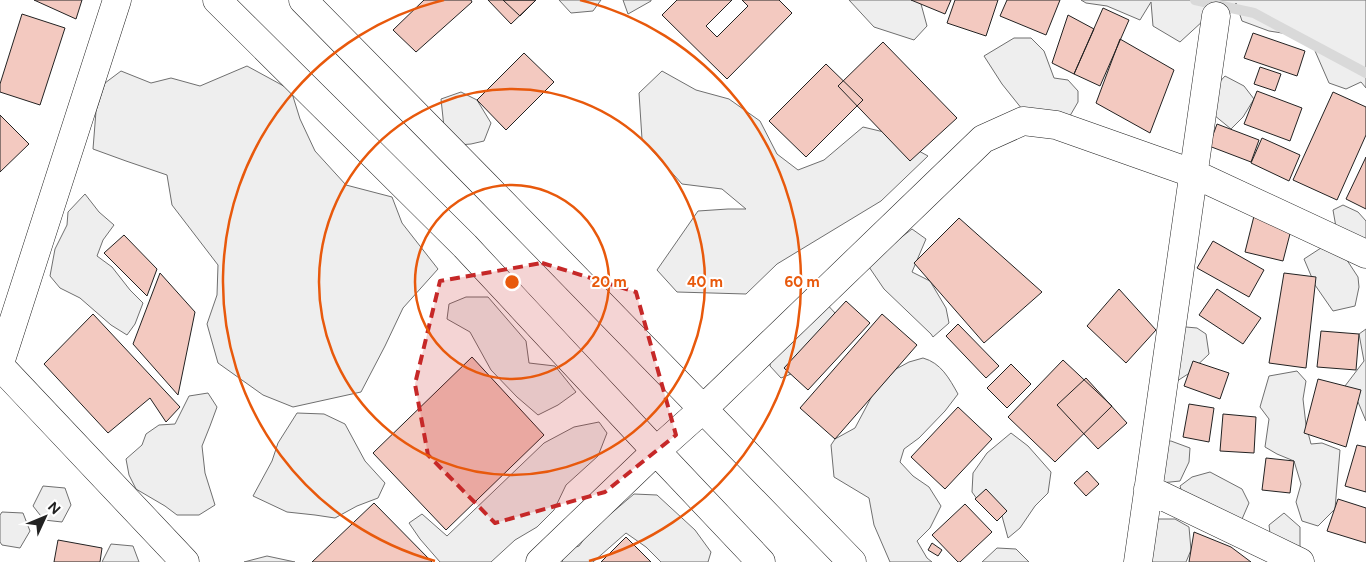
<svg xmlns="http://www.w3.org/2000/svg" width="1366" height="562" font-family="Figtree,sans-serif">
<rect width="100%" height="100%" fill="#fff"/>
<path fill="#eee" stroke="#6f6f6f" d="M559 0H601L593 11 571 13Z
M623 0H651V1L628 14Z
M849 0H918L921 4 927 26 914 40 874 27Z
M1081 0H1366V88L1361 82 1346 89 1329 83 1312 44 1295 35 1269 31 1242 21 1236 3 1225 22 1204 20 1180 42 1153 26 1151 2 1140 20 1107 6 1086 3Z
M1014 38H1031L1044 51 1054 78 1068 80 1078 91V102L1067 121 1022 109 1002 84 984 56Z
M247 66 291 90 300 119 315 151 346 185 392 197 402 223 438 269 403 308 385 346 361 392 293 407 263 395 218 363 207 324 217 295 218 265 172 205 167 175 126 161 93 149 96 111 105 83 121 71 151 83 171 78 200 86Z
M662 71 696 90 729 99 760 121 777 154 798 170 824 160 863 127 884 132 928 156 881 201 777 264 746 294 677 292 657 270 698 211 728 209H746L722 189 682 184 642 139 639 93Z
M1225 76 1244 86 1254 99 1243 117 1231 129 1214 115V88Z
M461 92 477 100 491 123 484 141 471 144 446 146 441 99Z
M85 194 99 212 114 225 103 240 97 256 112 267 130 290 143 303 135 324 127 335 111 325 80 298 60 288 50 276 55 249 67 225 68 212Z
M1343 205 1358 212 1366 221V245L1341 251 1358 277 1359 287 1355 306 1333 311 1315 285 1304 259 1324 246 1340 250 1333 210Z
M912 229 926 239 912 272 930 281 946 308 949 323 933 337 931 334 884 289 867 264Z
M466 297H488L526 341 529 363 555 366 576 392 558 405 538 415 517 397 491 370 470 332 447 319 449 304Z
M824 301 835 313 806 368 781 378 770 366 773 332Z
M1175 326 1197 328 1206 334 1209 354 1188 374 1174 383Z
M1366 329V421L1358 402 1345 386 1364 361 1359 334Z
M923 358C941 363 949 378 958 394L945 411 919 438 904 449 900 462 913 476 929 487 941 506 930 528 917 541 927 558 932 562H890L874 525 869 498 834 477 831 445 835 439 855 428 872 396 896 369 909 362Z
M1297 371 1306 381 1303 399 1306 425 1311 444 1322 443 1340 450 1335 509 1318 526 1302 521 1296 502 1301 484 1294 461 1277 454 1265 447 1269 419 1260 407 1269 376Z
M208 393 217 407 210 426 202 446 205 473 215 505 199 515H177L165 506 136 489 129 475 126 459 142 445 146 434 159 425 175 424 189 396Z
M297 413 324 414 345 424 365 461 385 483 378 498 357 506 335 518 315 515 287 512 253 496 272 461 278 443Z
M599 422 607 433 598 456 566 485 554 510 537 527 515 540 491 562H440L420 539 409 523 422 514 447 536 544 443 574 427Z
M1011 433 1028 446 1051 472 1048 493 1035 506 1020 528 1008 538 1002 516 982 506 972 492 973 473 987 453Z
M1171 441 1190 448 1189 462 1180 481 1161 483 1155 442Z
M1210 472 1242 489 1249 503 1239 526 1185 502 1180 486 1192 477Z
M43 486 65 488 71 505 62 522 44 520 33 506Z
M634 494 657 495 695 530 711 552 708 562H661L646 547 626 533 593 562H562L566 550 579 546 595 524 614 511Z
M2 512 23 513 30 531 20 548 2 545 0 542V515Z
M1284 513 1300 527V548L1271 542 1269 525Z
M1153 519H1175L1189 527 1191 550 1186 562H1136Z
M111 544 133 546 139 562H102Z
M997 548 1016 549 1029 562H982Z
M267 556 295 562H244Z"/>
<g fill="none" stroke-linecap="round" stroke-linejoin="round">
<path stroke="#d9d9d9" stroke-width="10" d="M1195 0 1254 13 1366 73"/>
</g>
<path fill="#f3c9c0" stroke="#222" d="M34 0H82L76 19Z
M424 0H471L472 2 416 52 393 30Z
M488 0H536L511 24Z
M503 0H536L520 16Z
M677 0H732L706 26 717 37 748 6 742 0H779L792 13 727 79 662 15Z
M911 0H951L945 14Z
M955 0H998L986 36 947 23Z
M1007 0H1060L1046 35 1000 16Z
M1103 8 1129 20 1100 86 1074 74Z
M22 14 65 28 40 105 0 92V84Z
M1068 15 1094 29 1074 74 1052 63Z
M1253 33 1305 51 1297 76 1244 58Z
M1120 39 1174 70 1150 133 1096 103Z
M883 42 957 118 910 161 838 86Z
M524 53 554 82 506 130 477 100Z
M826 64 863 100 806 157 769 121Z
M1260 67 1281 74 1275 91 1254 84Z
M1257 91 1302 108 1290 141 1244 124Z
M1333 92 1366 107V135L1337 200 1293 180Z
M0 115 29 144 0 172Z
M1217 124 1259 140 1251 162 1209 146Z
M1262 138 1300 155 1289 181 1251 163Z
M1366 157V209L1346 199Z
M1254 216 1292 226 1283 261 1245 252Z
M959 218 1042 292 984 343 914 263Z
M124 235 157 269 147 296 104 253Z
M1213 241 1264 270 1249 297 1197 268Z
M160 273 195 312 178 395 133 344Z
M1284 273 1316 277 1306 368 1269 363Z
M1119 289 1156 330 1126 363 1087 326Z
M1217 289 1261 318 1243 344 1199 315Z
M846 301 870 323 808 390 784 368Z
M93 314 180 407 166 422 150 398 108 433 44 364Z
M882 314 917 345 835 439 800 408Z
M958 324 999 366 986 378 946 336Z
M1321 331 1359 334 1356 370 1317 367Z
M472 357 544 435 446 530 373 453Z
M1063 360 1112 406 1055 462 1008 417Z
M1193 361 1229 373 1220 399 1184 386Z
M1011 364 1031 384 1007 408 987 388Z
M1086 378 1127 423 1098 449 1057 405Z
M1318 379 1361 390 1346 447 1304 433Z
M1189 404 1214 408 1209 442 1183 437Z
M958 407 992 439 945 489 911 457Z
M1223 414 1256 417 1254 453 1220 451Z
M1357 445 1366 447V492L1345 486Z
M1266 458 1294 461 1290 493 1262 490Z
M1087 471 1099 484 1086 496 1074 483Z
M986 489 1007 511 997 521 975 499Z
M1338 499 1366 508V543L1327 531Z
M374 503 432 562H312Z
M965 504 992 532 960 562H958L932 535Z
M1194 532 1231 547 1251 562H1189Z
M626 537 651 562H601Z
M58 540 102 548 100 562H54Z
M932 543 942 550 938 556 928 550Z"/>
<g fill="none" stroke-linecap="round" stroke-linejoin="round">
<g stroke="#222" stroke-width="29">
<path id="minor" d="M217 0 465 246 656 451 761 562
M303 0 485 185 852 562
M0 363 117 0
M0 366 185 562
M1148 489 1300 562
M540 562 656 451 703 409 983 139 1023 121 1056 125 1192 173 1366 254
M1138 562 1216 16"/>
</g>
<use href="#minor" stroke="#fff" stroke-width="28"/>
</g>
<path fill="#c62828" fill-opacity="0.2" stroke="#c62828" stroke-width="4" stroke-dasharray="10 6" stroke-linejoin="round" d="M542 263 636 292 676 435 605 492 495 523 428 455 415 384 440 281Z"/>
<g fill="none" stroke="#e8590c" stroke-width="2.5">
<circle cx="512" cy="282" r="97"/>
<circle cx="512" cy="282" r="193"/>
<path d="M435 561A290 290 0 0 1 444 0M580 0A290 290 0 0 1 589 561"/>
</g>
<circle cx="512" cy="282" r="8" fill="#e8590c" stroke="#fff" stroke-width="2.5"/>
<g font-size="15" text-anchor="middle" font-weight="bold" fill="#e8590c" stroke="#fff" stroke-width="4" stroke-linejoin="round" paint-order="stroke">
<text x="609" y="287">20 m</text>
<text x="705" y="287">40 m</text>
<text x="802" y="287">60 m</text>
</g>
<g transform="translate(45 517) rotate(46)" stroke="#ffffff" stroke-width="4" paint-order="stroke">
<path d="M0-4L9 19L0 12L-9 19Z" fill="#222222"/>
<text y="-8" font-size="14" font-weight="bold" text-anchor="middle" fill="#222222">N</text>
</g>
</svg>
